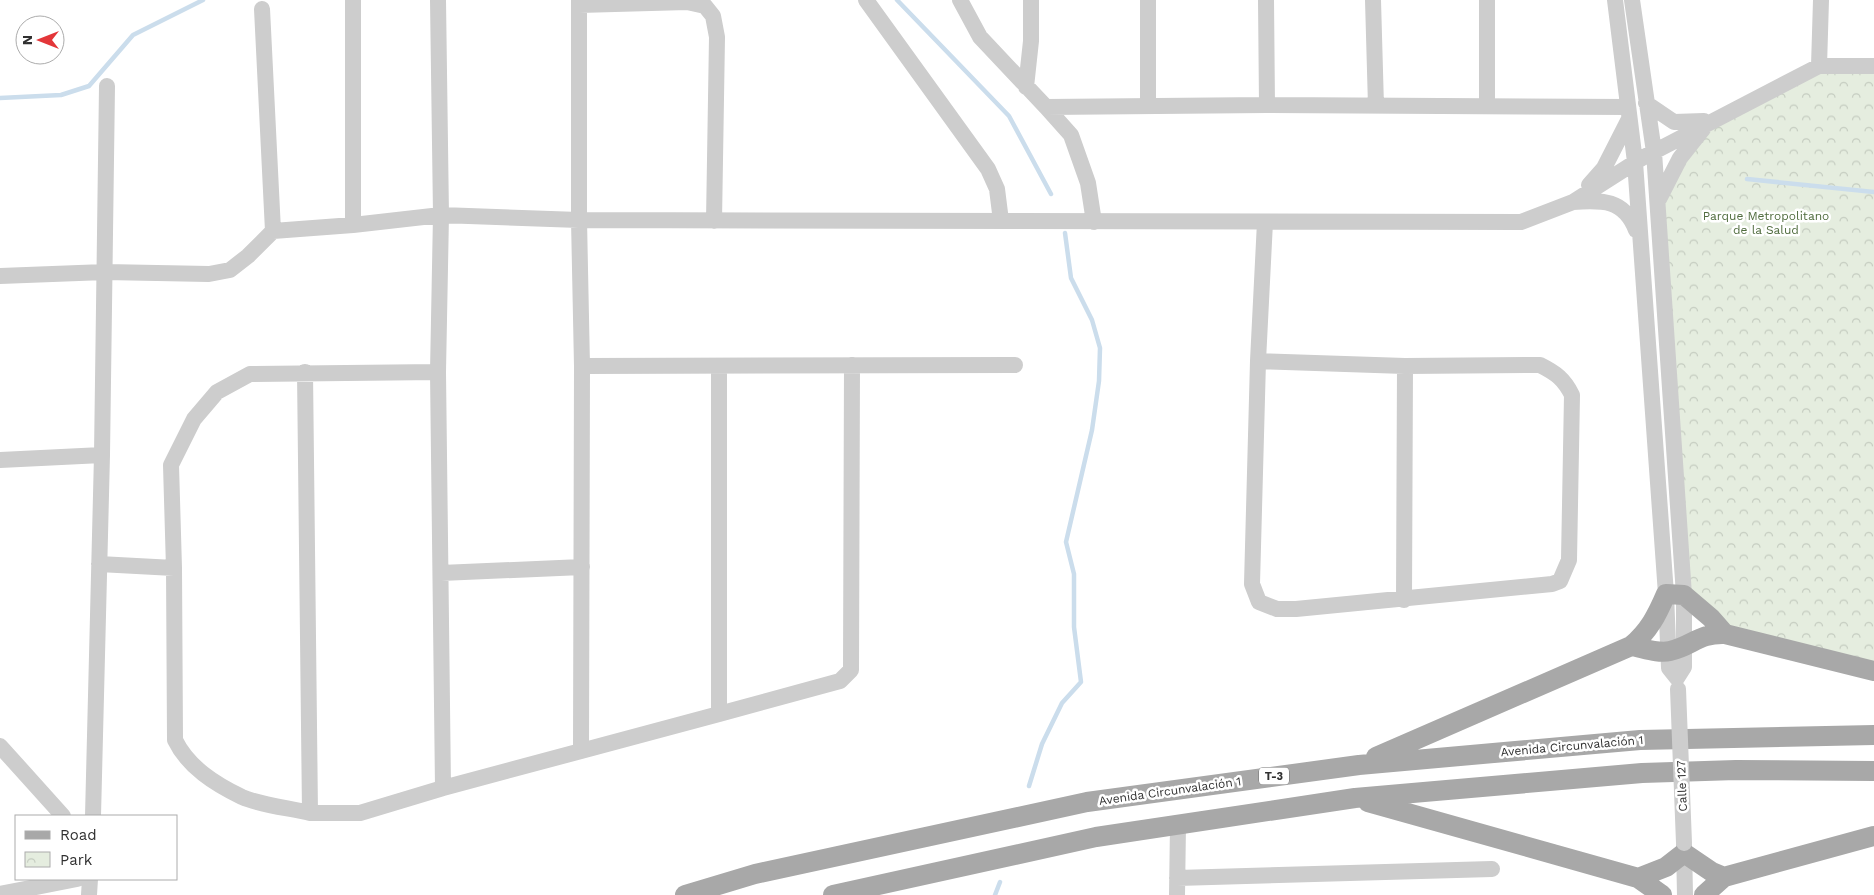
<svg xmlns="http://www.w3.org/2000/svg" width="1874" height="895" font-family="'Work Sans',sans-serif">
<defs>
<pattern id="park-crowns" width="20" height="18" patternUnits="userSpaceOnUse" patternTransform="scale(1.25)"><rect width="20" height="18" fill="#e5eddf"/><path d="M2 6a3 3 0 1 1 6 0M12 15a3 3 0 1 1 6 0" fill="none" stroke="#c5ccc0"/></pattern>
</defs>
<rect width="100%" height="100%" fill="#fff"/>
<path fill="url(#park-crowns)" d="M1874 65V671L1725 634 1684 595 1658 203 1692 141 1819 66Z"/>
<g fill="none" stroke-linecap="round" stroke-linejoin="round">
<path stroke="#cbddec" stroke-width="4.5" d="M897 0 1009 116 1051 194
M0 98 61 95 89 86 133 35 203 0
M1747 179 1874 192
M1029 786 1042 744 1062 703 1081 682 1074 627V574L1066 542 1092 430 1099 381 1100 348 1092 320 1071 278 1065 233
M995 895 1000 882"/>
<path stroke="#cdcdcd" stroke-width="16" d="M353 0V225
M438 0 441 215 438 372 443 788
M579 0V5L687 2 705 6 713 16 717 37 714 221
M866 0 988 169 997 189 1001 221
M960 0 980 37 1046 107 1267 105 1628 107
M1266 0 1267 105
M1373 0 1376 106
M1615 0 1635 162 1666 594 1669 668 1677 678
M1632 0 1654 152 1684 595V667L1677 678
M579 5V220L582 366
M262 9 273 231
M1819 66 1821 0
M1026 87 1031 41V0
M1646 103 1674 122 1704 121
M1148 106V0
M1487 106V0
M1046 107 1071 135 1088 183 1094 222
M1589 185 1604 168 1629 119
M1659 199 1680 158 1703 129
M1573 202C1602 200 1624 199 1636 230
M0 276 105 272 209 274 230 270 248 256 273 231 353 225 441 215 579 220 1521 222 1573 202 1642 158 1819 66H1874
M1258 361 1405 366 1540 365C1556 373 1564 379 1572 395L1569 560 1560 581 1552 584 1296 609H1277L1259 602 1252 584 1258 361 1265 222
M305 372 310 813H360L443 788 581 751 582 366 1015 365
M0 460 102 455
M99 564 174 568
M441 573 582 567
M1404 600 1405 366
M719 714 840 681 851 670 852 365
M0 746 63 816
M581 751 719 714V367
M310 813C289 808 260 805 242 797 215 784 188 767 175 740L174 568 171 465 194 419 217 392 250 374 438 372
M93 816 102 455 107 86
M1684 845 1685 895
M1177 878 1492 869
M0 894 77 879
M89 895 90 879
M1177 895 1178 825"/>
<path stroke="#a8a8a8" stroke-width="20" d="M1631 646C1643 648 1658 654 1670 651 1693 646 1698 633 1725 634L1874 671
M1376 757 1631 646C1649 631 1657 615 1666 594L1684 595 1711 618 1725 634
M1368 802 1638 878 1662 895
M1638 878 1666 867 1684 853 1712 872 1724 877
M685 895 755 874 1087 802 1359 765 1640 740 1874 735
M833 895 1096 837 1355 798 1642 773 1736 770 1874 771
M1704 895 1724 877 1874 836"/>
<path stroke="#cdcdcd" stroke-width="16" d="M1678 689 1684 843"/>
</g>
<g text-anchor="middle" stroke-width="5" stroke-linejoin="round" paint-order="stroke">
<rect fill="#fff" stroke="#6e6e6e" stroke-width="1" x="1259" y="767.5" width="30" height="17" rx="4"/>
<g font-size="11" font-weight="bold" fill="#303030">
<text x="1274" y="780">T-3</text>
</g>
<g font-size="12" fill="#506c3e" stroke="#fff">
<text x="1766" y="220">Parque Metropolitano<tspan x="1766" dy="14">de la Salud</tspan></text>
</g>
<g font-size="12" fill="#303030" stroke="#fff">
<text transform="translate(1572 746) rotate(-5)" y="4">Avenida Circunvalación 1</text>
<text transform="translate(1682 786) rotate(-92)" y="4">Calle 127</text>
<text transform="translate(1170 791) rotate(-8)" y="4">Avenida Circunvalación 1</text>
</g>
</g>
<rect x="15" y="815" width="162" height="65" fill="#ffffff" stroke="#acacac"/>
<rect x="25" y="831" width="25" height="8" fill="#a8a8a8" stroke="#acacac"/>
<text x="60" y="840" font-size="15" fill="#303030">Road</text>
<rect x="25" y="852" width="25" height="15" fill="url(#park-crowns)" stroke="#acacac"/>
<text x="60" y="865" font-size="15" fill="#303030">Park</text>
<g transform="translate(40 40) rotate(270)"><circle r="24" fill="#ffffff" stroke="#acacac"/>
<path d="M0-4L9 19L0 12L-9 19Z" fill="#e33639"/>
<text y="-8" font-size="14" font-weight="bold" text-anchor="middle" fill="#303030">N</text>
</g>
</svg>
